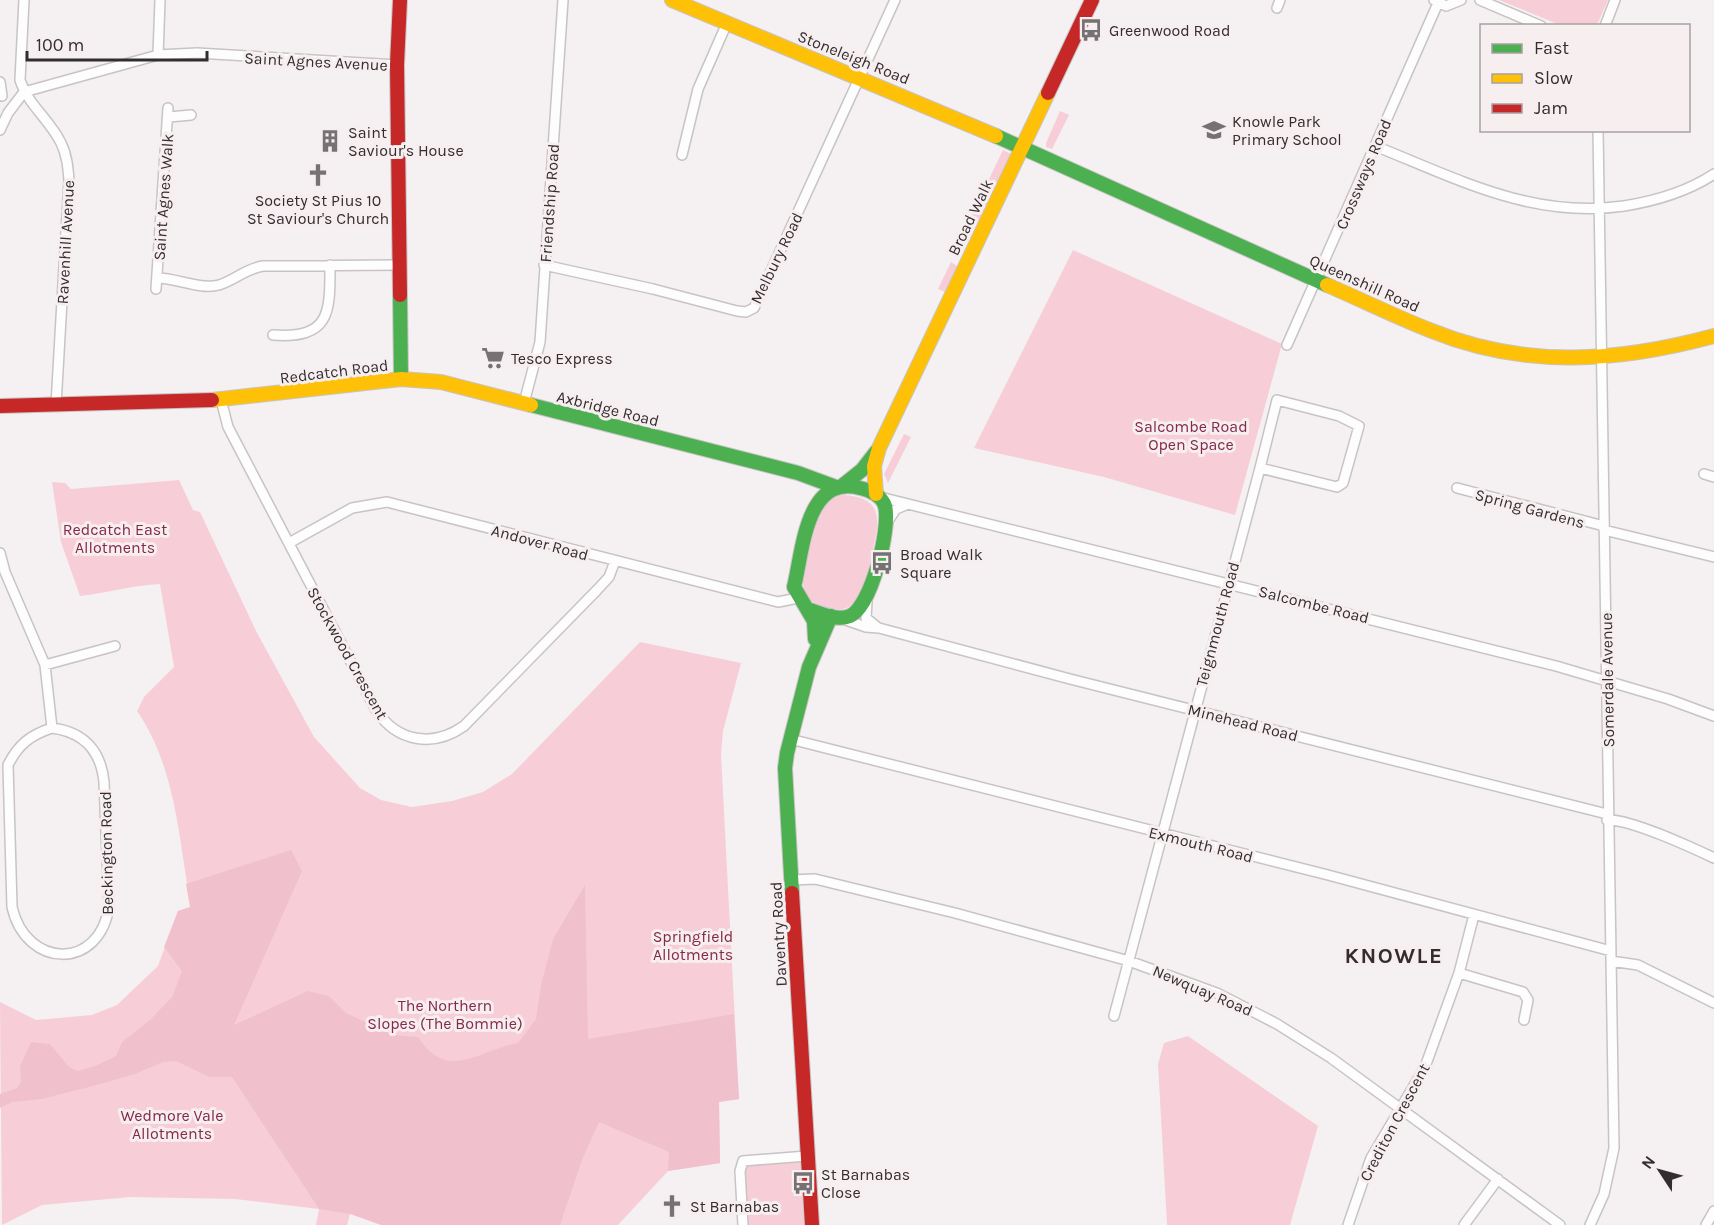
<svg xmlns="http://www.w3.org/2000/svg" width="1714" height="1225" font-family="Karla,sans-serif">
<rect width="100%" height="100%" fill="#f5f0f1"/>
<path fill="#f7ced8" d="M1499 0H1608L1597 25H1560Z
M1060 111 1069 115 1052 149 1046 147V143Z
M1003 150 1011 154 977 224 969 221Z
M1073 250 1282 344 1235 515 1104 477 974 448Z
M951 262 957 266 945 292 938 289Z
M904 434 911 437 888 483 884 474Z
M179 480 193 510 200 512 256 631 314 737 360 788 381 800 412 807 452 801 483 792 512 774 640 642 741 663 723 731 721 754 739 1099 719 1102 720 1163 668 1171 618 1225H382L350 1214 347 1225H316L319 1209 235 1199 131 1197 42 1205 2 1225 0 1002 36 1020 92 1015 117 1005 158 966 178 911 191 907C179 841 176 767 137 711L144 697 174 667 160 584C133 585 107 593 80 596L61 542 52 482 65 483 71 489Z
M842 495C883 497 880 518 873 550 869 567 866 584 859 600 848 609 840 612 825 608 791 599 805 567 811 542 815 531 816 517 823 507 827 500 835 497 842 495Z
M1188 1036 1318 1126 1290 1225H1167L1158 1064 1164 1043Z
M800 1161 804 1225H747L744 1163Z"/>
<path fill="#f0c1cd" d="M291 850 302 871 234 1025 308 991 329 996 346 1013 393 1035 418 1037C448 1083 478 1050 518 1043L536 1019 541 985 553 939 585 885 588 1039 734 1014 739 1099 719 1102 720 1163 668 1171 669 1152 599 1122 582 1160 560 1225H381L351 1214 319 1209 232 1077H209L176 1061 163 1062 135 1074 93 1086 42 1099 12 1102 0 1108V1094L17 1088 21 1082 20 1066 31 1042 50 1044 69 1067 78 1071 95 1066 116 1056 122 1042 151 1019 172 997 182 971 164 947 178 911 190 907 186 884Z"/>
<g fill="none" stroke-linecap="round" stroke-linejoin="round">
<g stroke="#c7c4c4" stroke-width="12">
<path id="street" d="M24 0 20 80C28 105 50 120 61 143 67 155 68 168 69 180L56 405
M1434 0 1446 6 1461 0
M1480 0 1541 26
M1277 8 1280 0
M1605 26 1615 0
M158 55 160 0
M0 82 2 96
M24 92 158 55 197 53 397 65
M169 117 191 115
M0 130 8 113 24 92
M1375 146C1458 179 1532 219 1624 206 1655 201 1687 192 1714 174
M682 155 698 89 727 23
M544 265 653 289 737 311 746 312 754 308 895 0
M157 278C177 278 200 290 219 285 235 280 245 269 263 266L401 265
M156 289 168 108
M273 335C331 339 330 312 330 265
M1287 345 1438 3
M221 400 228 427 376 710C397 742 433 748 464 726L597 590 609 577 615 561
M524 403 540 342 563 0
M1704 474 1714 477
M1457 488 1604 526
M880 497 1556 666 1668 699 1714 716
M886 524 896 509 908 504
M1604 530 1714 557
M289 543 352 508 387 502 778 602 798 598
M0 553 5 572 45 665 52 728
M867 602 866 618 877 627
M843 619 866 627 879 628 1070 679 1607 814
M45 665 115 646
M52 728C84 732 101 751 104 782L109 906C100 971 26 969 12 907L8 765C18 745 30 735 52 728Z
M790 739 1328 875 1611 951
M1607 820C1628 818 1693 848 1714 858
M791 880 815 879 955 913 1129 961 1219 994 1277 1024 1331 1058 1560 1225
M1611 961 1638 965 1714 1003
M1459 973 1523 992 1528 1000 1524 1020
M1114 1016 1260 468 1337 487 1343 483 1359 426 1339 416 1277 400 1260 468
M743 1225 740 1171 743 1161 807 1156
M1348 1225 1371 1158 1425 1067 1459 973 1474 915
M1464 1225 1498 1179
M1590 1225 1604 1194 1614 1148 1598 130
M1706 1225 1714 1211"/>
</g>
<g stroke="#c7c4c4" stroke-width="16">
<path id="fast" d="M996 136 1327 285
M400 295 401 379
M531 405 798 473 836 487
M842 486 862 470 876 452
M810 610C822 614 837 621 850 616 871 607 891 528 885 506 882 496 870 490 860 488 806 474 803 550 794 587L814 621 815 639
M792 893 785 768 787 753 809 667 831 616"/>
</g>
<g stroke="#c7c4c4" stroke-width="16">
<path id="slow" d="M672 0 996 136
M1327 285C1362 300 1396 317 1432 331 1526 369 1618 362 1714 336
M212 400 401 379 441 382 531 405
M876 494 874 466 879 448 1048 93"/>
</g>
<g stroke="#c7c4c4" stroke-width="16">
<path id="jam" d="M1048 93 1092 0
M400 295 397 65 400 0
M0 406 212 400
M792 893 812 1225"/>
</g>
<use href="#street" stroke="#fefdfd" stroke-width="9"/>
<use href="#fast" stroke="#4caf50" stroke-width="14"/>
<use href="#slow" stroke="#ffc107" stroke-width="14"/>
<use href="#jam" stroke="#c62828" stroke-width="14"/>
</g>
<defs>
<g id="bus-bare" transform="scale(1.8)"><path d="M-5-6H5V4H4V6H2V4H-2V6H-4V4H-5ZM-3.5-4V0h7V-4ZM-3.5 1.2v1.5H-2V1.2ZM2 1.2v1.5H3.5V1.2Z" fill="#767273" stroke="#f7eef0" stroke-width="2.5" paint-order="stroke"/></g>
<g id="school-bare" transform="scale(1.8)"><path d="M0-5L7-2L0 1L-7-2ZM-4 1L0 2.5L4 1V4Q0 6-4 4Z" fill="#767273" stroke="#f7eef0" stroke-width="2.5" paint-order="stroke"/></g>
<g id="building-bare" transform="scale(1.8)"><path d="M-4-6H4V6H1V3H-1V6H-4ZM-2.5-4.3h1.7v1.8h-1.7ZM.8-4.3h1.7v1.8H.8ZM-2.5-1h1.7V.8h-1.7ZM.8-1h1.7V.8H.8Z" fill="#767273" stroke="#f7eef0" stroke-width="2.5" paint-order="stroke"/></g>
<g id="church-bare" transform="scale(1.8)"><path d="M-1.2-6h2.4v3.5h3.3v2.4h-3.3V6h-2.4V-.1h-3.3v-2.4h3.3Z" fill="#767273" stroke="#f7eef0" stroke-width="2.5" paint-order="stroke"/></g>
<g id="supermarket-bare" transform="scale(1.8)"><path d="M-6-5.5h2.5l.6 2H6L4.5 2H-2.5L-4.4-4H-6ZM-1.5 3.2a1.3 1.3 0 1 0 .1 0ZM3 3.2a1.3 1.3 0 1 0 .1 0Z" fill="#767273" stroke="#f7eef0" stroke-width="2.5" paint-order="stroke"/></g>
</defs>
<g fill-rule="evenodd">
<use href="#bus-bare" x="1091" y="30"/>
<use href="#school-bare" x="1214" y="130"/>
<use href="#building-bare" x="330" y="141"/>
<use href="#church-bare" x="318" y="175"/>
<use href="#supermarket-bare" x="493" y="358"/>
<use href="#bus-bare" x="882" y="563"/>
<use href="#bus-bare" x="803" y="1183"/>
<use href="#church-bare" x="672" y="1206"/>
</g>
<g text-anchor="middle" stroke-width="6" stroke-linejoin="round" paint-order="stroke">
<g font-size="16" fill="#322e2f" stroke="#f7eef0" text-anchor="start">
<text x="1109" y="36">Greenwood Road</text>
<text x="1232" y="127">Knowle Park<tspan x="1232" dy="18">Primary School</tspan></text>
<text x="348" y="138">Saint<tspan x="348" dy="18">Saviour's House</tspan></text>
<text x="318" y="206" text-anchor="middle">Society St Pius 10<tspan x="318" dy="18">St Saviour's Church</tspan></text>
<text x="511" y="364">Tesco Express</text>
<text x="900" y="560">Broad Walk<tspan x="900" dy="18">Square</tspan></text>
<text x="821" y="1180">St Barnabas<tspan x="821" dy="18">Close</tspan></text>
<text x="690" y="1212">St Barnabas</text>
</g>
<g font-size="16" fill="#322e2f" stroke="#f7eef0">
<text transform="translate(854 57) rotate(22)" y="6">Stoneleigh Road</text>
<text transform="translate(316 61) rotate(3)" y="6">Saint Agnes Avenue</text>
<text transform="translate(1363 174) rotate(-67)" y="6">Crossways Road</text>
<text transform="translate(163 197) rotate(-86)" y="6">Saint Agnes Walk</text>
<text transform="translate(549 203) rotate(-86)" y="6">Friendship Road</text>
<text transform="translate(970 217) rotate(-64)" y="6">Broad Walk</text>
<text transform="translate(65 242) rotate(-87)" y="6">Ravenhill Avenue</text>
<text transform="translate(776 258) rotate(-64)" y="6">Melbury Road</text>
<text transform="translate(1365 283) rotate(24)" y="6">Queenshill Road</text>
<text transform="translate(334 371) rotate(-7)" y="6">Redcatch Road</text>
<text transform="translate(608 408) rotate(14)" y="6">Axbridge Road</text>
<text transform="translate(1530 508) rotate(15)" y="6">Spring Gardens</text>
<text transform="translate(540 542) rotate(15)" y="6">Andover Road</text>
<text transform="translate(1314 604) rotate(14)" y="6">Salcombe Road</text>
<text transform="translate(1217 624) rotate(-75)" y="6">Teignmouth Road</text>
<text transform="translate(348 653) rotate(61)" y="6">Stockwood Crescent</text>
<text transform="translate(1607 680) rotate(-91)" y="6">Somerdale Avenue</text>
<text transform="translate(1243 722) rotate(14)" y="6">Minehead Road</text>
<text transform="translate(1201 844) rotate(14)" y="6">Exmouth Road</text>
<text transform="translate(106 853) rotate(-91)" y="6">Beckington Road</text>
<text transform="translate(778 934) rotate(-93)" y="6">Daventry Road</text>
<text transform="translate(1203 990) rotate(23)" y="6">Newquay Road</text>
<text transform="translate(1394 1122) rotate(-62)" y="6">Crediton Crescent</text>
</g>
<g font-size="16" fill="#85294a" stroke="#f7eef0">
<text x="1191" y="432">Salcombe Road<tspan x="1191" dy="18">Open Space</tspan></text>
<text x="115" y="535">Redcatch East<tspan x="115" dy="18">Allotments</tspan></text>
<text x="693" y="942">Springfield<tspan x="693" dy="18">Allotments</tspan></text>
<text x="445" y="1011">The Northern<tspan x="445" dy="18">Slopes (The Bommie)</tspan></text>
<text x="172" y="1121">Wedmore Vale<tspan x="172" dy="18">Allotments</tspan></text>
</g>
<g font-size="22" font-weight="bold" letter-spacing="1.5" fill="#322e2f" stroke="#f7eef0">
<text x="1394" y="963">KNOWLE</text>
</g>
</g>
<rect x="1480" y="24" width="210" height="108" fill="#f7eef0" stroke="#a8a1a3" stroke-width="1.5"/>
<rect x="1492" y="44" width="30" height="9" fill="#4caf50" stroke="#a8a1a3" stroke-width="1.5"/>
<text x="1534" y="54" font-size="18" fill="#322e2f">Fast</text>
<rect x="1492" y="74" width="30" height="9" fill="#ffc107" stroke="#a8a1a3" stroke-width="1.5"/>
<text x="1534" y="84" font-size="18" fill="#322e2f">Slow</text>
<rect x="1492" y="104" width="30" height="9" fill="#c62828" stroke="#a8a1a3" stroke-width="1.5"/>
<text x="1534" y="114" font-size="18" fill="#322e2f">Jam</text>
<g transform="translate(1660 1171) rotate(306)" stroke="#f7eef0" stroke-width="4.5" paint-order="stroke">
<path d="M0-4.5L10 22L0 15L-10 22Z" fill="#322e2f"/>
<text y="-9" font-size="16" font-weight="bold" text-anchor="middle" fill="#322e2f">N</text>
</g>
<path d="M27 51v9h180v-9" fill="none" stroke="#322e2f" stroke-width="3"/>
<text x="36" y="51" font-size="18" fill="#322e2f" stroke="#f7eef0" stroke-width="4.5" paint-order="stroke">100 m</text>
</svg>
